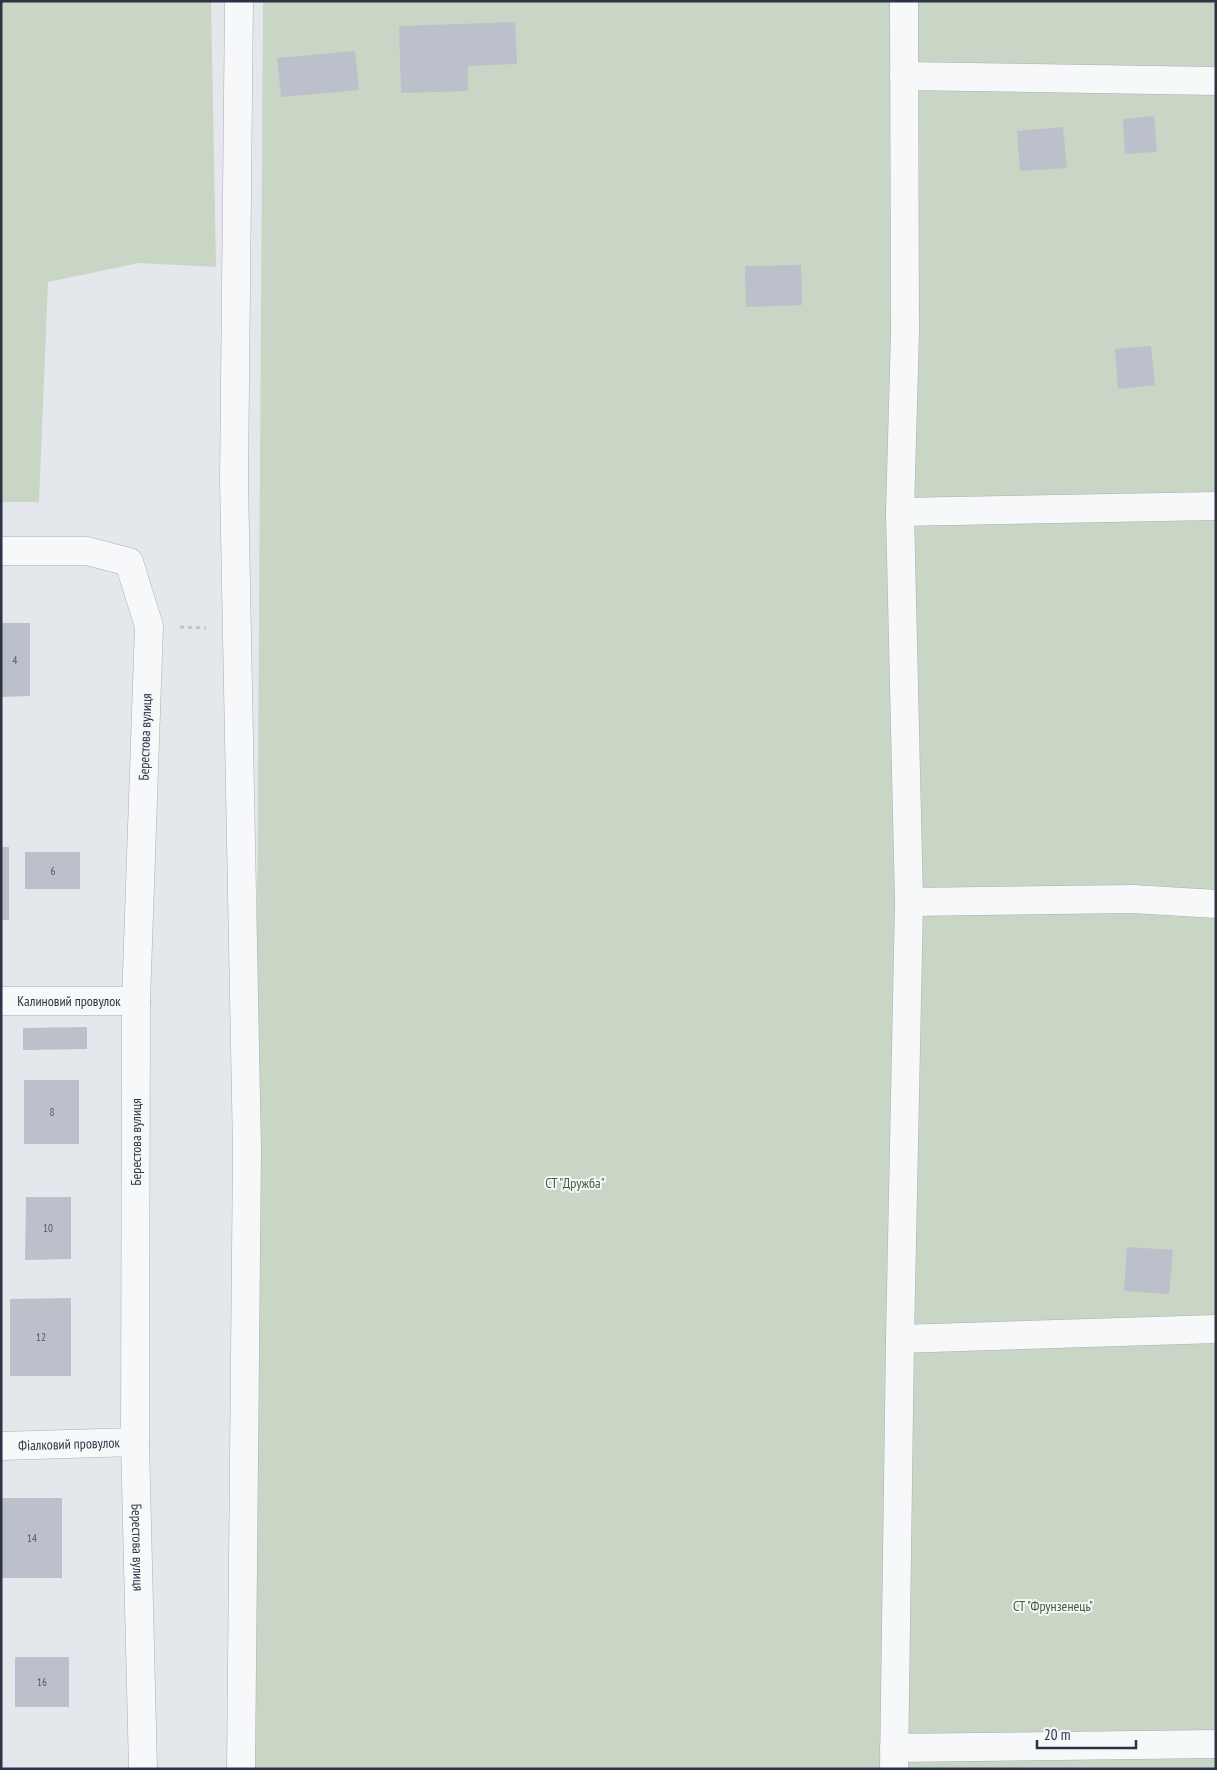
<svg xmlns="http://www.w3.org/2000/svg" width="1217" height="1770" font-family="'PT Sans Narrow',sans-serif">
<rect width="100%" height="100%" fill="#e4e7ec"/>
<path fill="#c9d6c5" d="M1 1H211L216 267 139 263 48 282 39 502H1Z
M263 1H1216V1769H249L254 1397Z"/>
<path fill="#bbc0ca" d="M515 22 517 64 468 66V91L401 93 399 26Z
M355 51 359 90 281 97 277 58Z
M1154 116 1157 152 1125 154 1123 119Z
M1063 127 1067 168 1020 171 1017 131Z
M801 265 802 305 746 307 745 266Z
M1151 346 1155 385 1118 389 1115 349Z
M1 623H30V696L1 697Z
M1 847H9V920H1Z
M25 852H80V889H25Z
M87 1027V1049L23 1050V1028Z
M24 1080H79V1144H24Z
M26 1197H71V1259L25 1260Z
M1127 1247 1173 1250 1169 1294 1124 1291Z
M71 1298V1376H10V1299Z
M1 1498H62V1578H1Z
M15 1657H69V1707H15Z"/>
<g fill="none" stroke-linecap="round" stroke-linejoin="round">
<g stroke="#a9aeb7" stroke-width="29">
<g id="minor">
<path d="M239 1 234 481 247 1150 241 1769"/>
<path d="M904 76 1216 81"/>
<path d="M900 512 1216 506"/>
<path id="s1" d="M1 551H87L129 562 149 626 136 1001 135 1442 143 1769"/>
<path d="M909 902 1133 899 1216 904"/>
<path id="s2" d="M1 1001H136"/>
<path d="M900 1339 1216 1329"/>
<path id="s3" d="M1 1446 135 1442"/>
<path d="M894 1748 1216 1744"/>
<path d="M894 1769 900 1339 909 902 900 512 905 333 904 1"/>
</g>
</g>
<path stroke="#c2c5cb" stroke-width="3" stroke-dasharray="4 4" stroke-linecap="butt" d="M180 627 206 628"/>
<use href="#minor" stroke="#f7f8fa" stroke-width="28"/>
</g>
<g text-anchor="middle" stroke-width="4" stroke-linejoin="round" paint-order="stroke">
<g font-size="11" fill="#4f5766">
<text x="15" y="664">4</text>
<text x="53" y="875">6</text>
<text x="52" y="1116">8</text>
<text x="48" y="1232">10</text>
<text x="41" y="1341">12</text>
<text x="32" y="1542">14</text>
<text x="42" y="1686">16</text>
</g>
<g font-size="14" fill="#2b3445" stroke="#f4f6f9">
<text transform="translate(145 737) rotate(-88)" y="5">Берестова вулиця</text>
<text dy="5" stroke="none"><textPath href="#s2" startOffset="68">Калиновий провулок</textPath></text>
<text transform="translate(136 1142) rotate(-90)" y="5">Берестова вулиця</text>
<text dy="5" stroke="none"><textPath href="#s3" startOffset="68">Фіалковий провулок</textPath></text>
<text dy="5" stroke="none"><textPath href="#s1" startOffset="1118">Берестова вулиця</textPath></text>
</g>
<g font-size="14" fill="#3f6138" stroke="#f4f6f9">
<text x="575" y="1188">СТ "Дружба"</text>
<text x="1053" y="1611">СТ "Фрунзенець"</text>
</g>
</g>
<rect width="1217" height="1770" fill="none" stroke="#2b3445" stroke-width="5"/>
<path d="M1037 1740v8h99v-8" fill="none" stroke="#2b3445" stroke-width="2.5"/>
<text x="1044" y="1740" font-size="15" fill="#2b3445" stroke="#f4f6f9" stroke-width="4" paint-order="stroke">20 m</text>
</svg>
